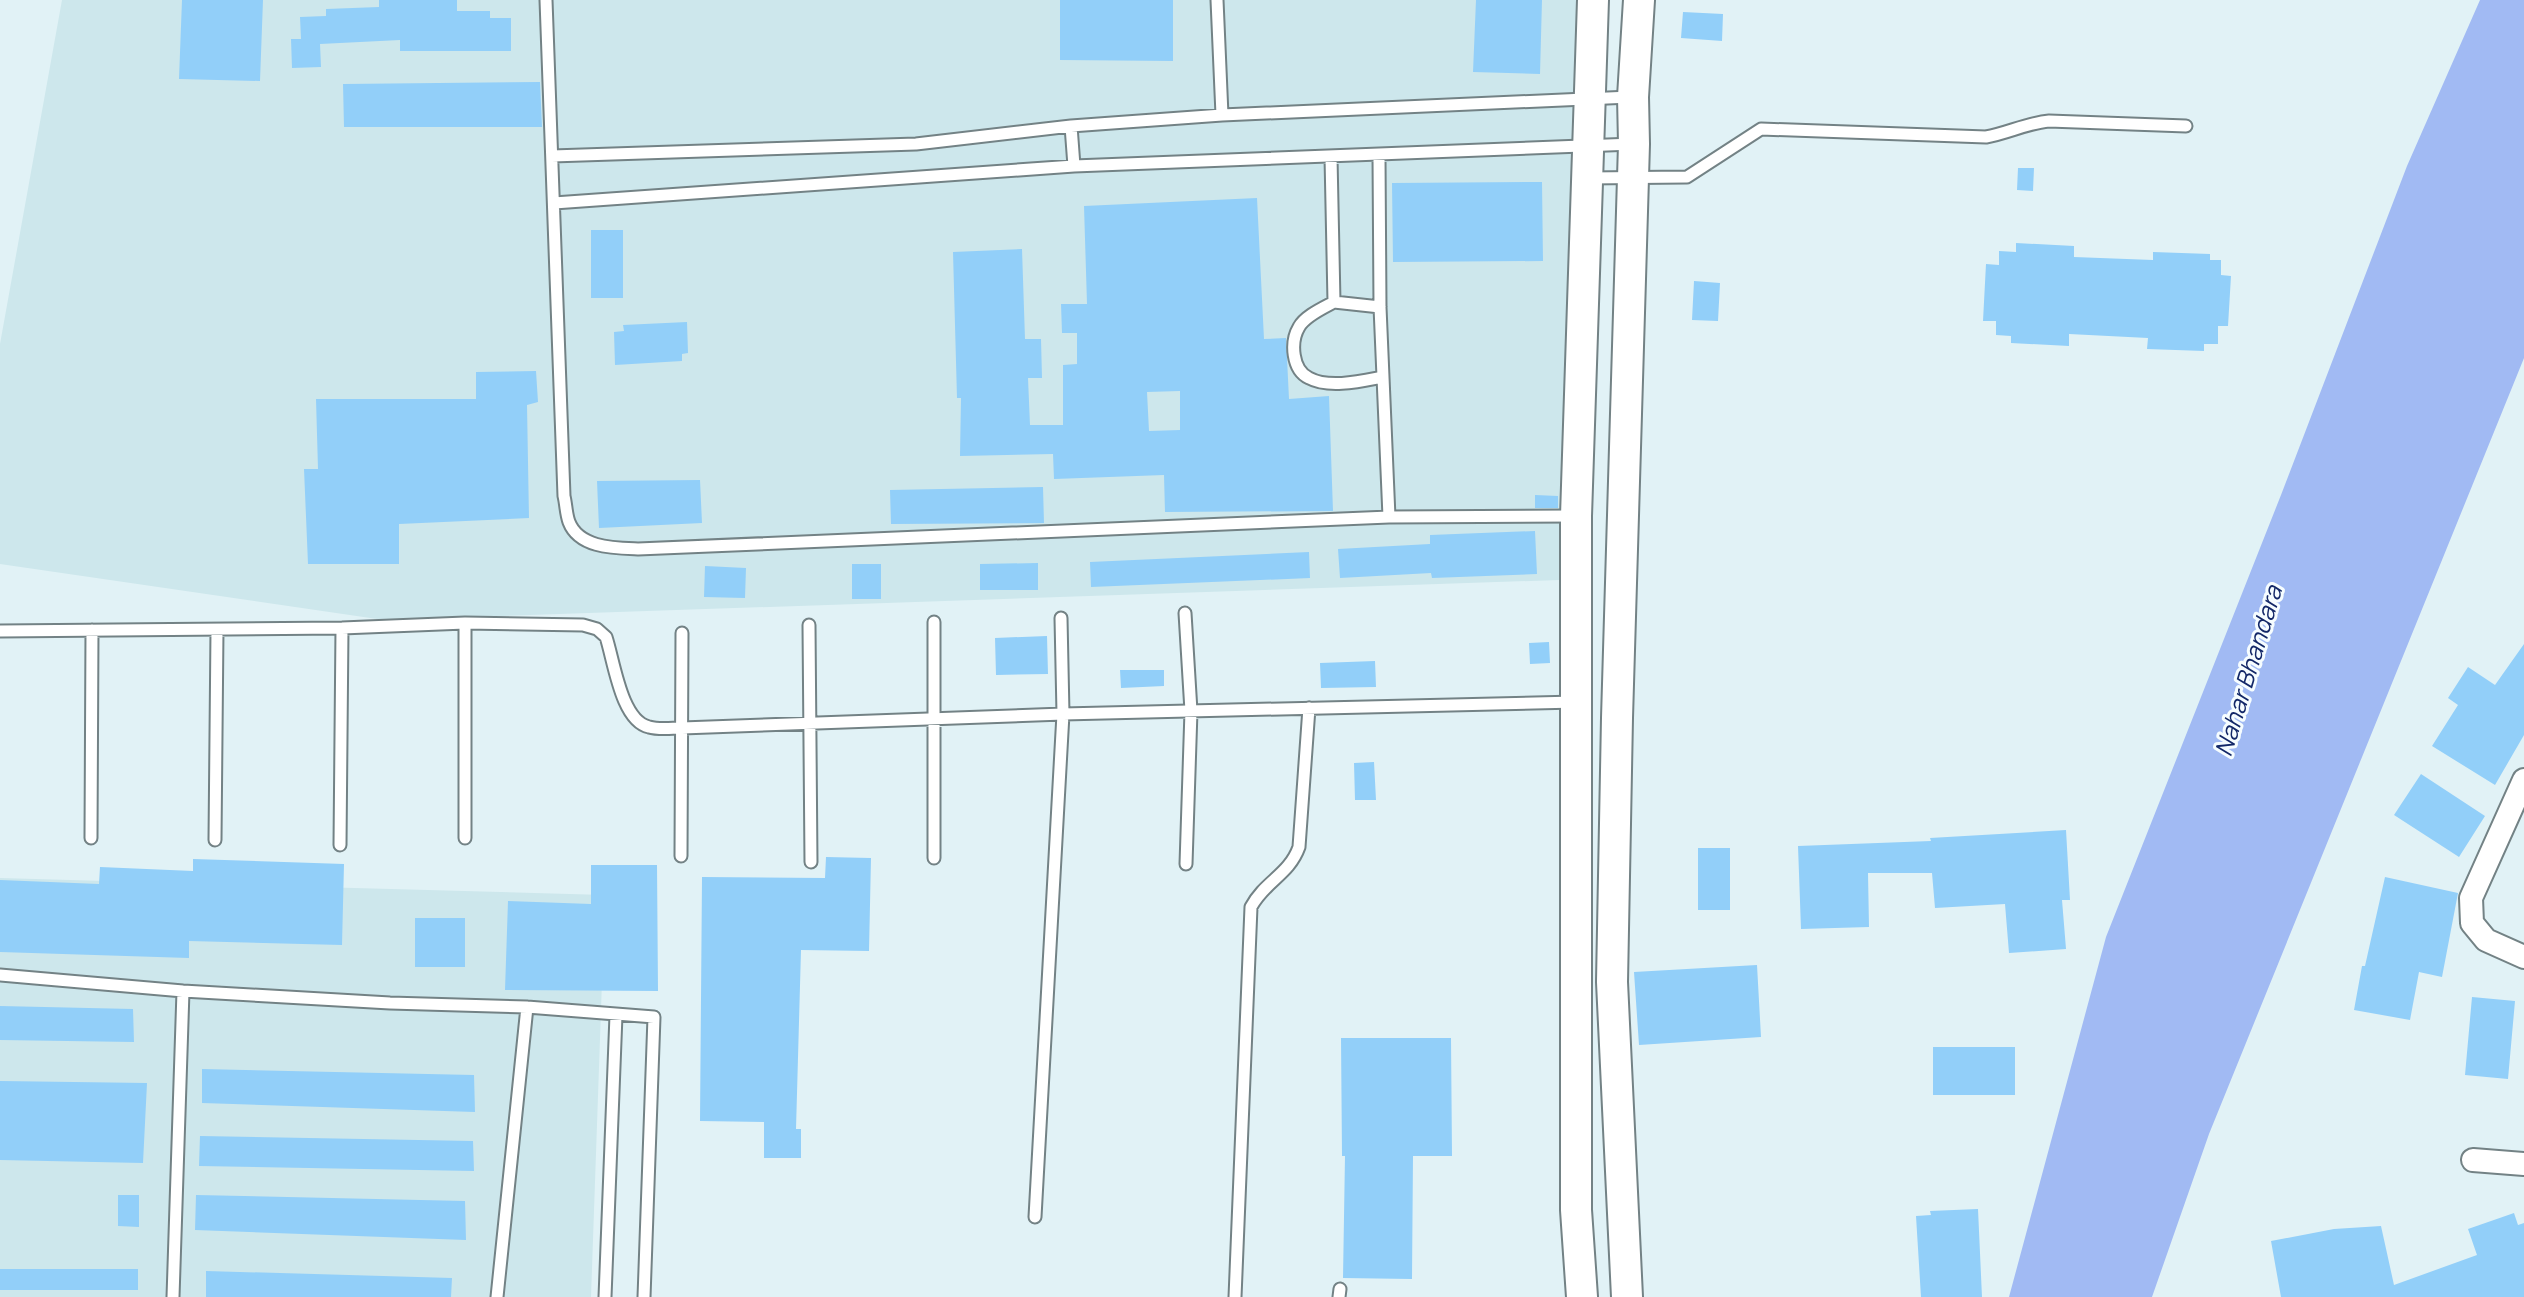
<svg xmlns="http://www.w3.org/2000/svg" width="2524" height="1297" font-family="Manrope,sans-serif">
<rect width="100%" height="100%" fill="#e1f2f6"/>
<path fill="#cde7ec" d="M62 0H1582L1559 580 384 620 0 564V344Z
M0 878 605 895 591 1297H0Z"/>
<path fill="#a1baf3" d="M2480 0H2524V358L2209 1134 2152 1297H2009L2106 937 2281 495 2407 166Z"/>
<path fill="#92cff9" fill-rule="evenodd" d="M182 0H263L260 81 179 79Z
M379 0H457V11H490V18H511V51H400V40L320 44 321 67 292 68 291 39H301L300 17 326 16V9L379 7Z
M1060 0H1173V61L1060 60Z
M1476 0H1542L1540 74 1473 72Z
M1683 12 1723 14 1722 41 1681 38Z
M540 82 542 127H344L343 84Z
M2018 168H2034L2033 191 2017 190Z
M1542 182 1543 261 1393 262 1392 183Z
M1257 198 1264 339 1286 338 1289 399 1329 396 1333 511 1165 512 1164 475 1054 479 1053 454 960 456 961 398H957L953 252 1022 249 1025 339H1041L1042 378H1028L1030 425H1063V365L1077 364V333H1062L1061 304H1087L1084 206ZM1180 391V430L1149 431 1147 392Z
M591 230H623V298H591Z
M2016 243 2074 246V257L2153 260V252L2210 254V260H2221V275L2231 276 2228 326H2218V344H2204V351L2147 349 2148 338 2069 334V346L2011 343V336L1996 335V321H1983L1986 264 1999 265V251L2016 252Z
M1694 281 1720 283 1718 321 1692 320Z
M687 322 688 353 682 354V361L615 365 614 332 624 331 623 325Z
M536 371 538 402 527 405 529 518 399 524V564H308L304 469H318L316 399H476V372Z
M700 480 702 523 599 528 597 481Z
M1043 487 1044 523 891 524 890 490Z
M1535 495 1558 496V508H1535Z
M1535 531 1537 574 1432 578 1431 573 1340 578 1338 549 1430 544V535Z
M1309 552 1310 578 1091 587 1090 562Z
M1038 563V590H980V564Z
M852 564H881V599H852Z
M705 566 746 568 745 598 704 597Z
M1047 636 1048 674 996 675 995 638Z
M1549 642 1550 663 1530 664 1529 643Z
M2524 644V735L2495 785 2432 746 2458 705 2448 698 2468 667 2495 685Z
M1375 661 1376 687 1321 688 1320 663Z
M1120 670H1164V686L1121 688Z
M1374 762 1376 800H1355L1354 763Z
M2421 774 2485 816 2459 857 2394 815Z
M2066 830 2070 900H2062L2066 949 2009 953 2005 904 1935 908 1932 873H1868L1869 927 1801 929 1798 846 1931 841 1930 838Z
M1698 848H1730V910H1698Z
M826 857 871 858 869 951 801 950 796 1129H801V1158H764V1122L700 1121 702 877 825 878Z
M193 859 344 864 342 945 189 941V958L0 952V880L99 884 100 867 193 871Z
M591 865H657L658 991 505 990 508 901 591 904Z
M2385 877 2458 893 2442 977 2419 972 2410 1020 2354 1010 2362 966H2365Z
M415 918H465V967H415Z
M1757 965 1761 1037 1639 1045 1634 972Z
M2472 997 2515 1001 2508 1079 2465 1075Z
M0 1006 133 1009 134 1042 0 1040Z
M1341 1038H1451L1452 1156H1413L1412 1279 1343 1278 1345 1156H1342Z
M1933 1047H2015V1095H1933Z
M202 1069 474 1075 475 1112 202 1103Z
M0 1081 147 1083 143 1163 0 1160Z
M200 1136 473 1141 474 1171 199 1166Z
M118 1195H139V1227L118 1226Z
M196 1195 465 1201 466 1240 195 1230Z
M1978 1209 1982 1297H1921L1916 1216 1931 1215 1930 1211Z
M2514 1213 2518 1225 2524 1223V1297H2281L2271 1241 2334 1229 2381 1226 2394 1285 2477 1255 2468 1229Z
M0 1269H138V1290H0Z
M206 1271 452 1278 451 1297H206Z"/>
<g fill="none" stroke-linecap="round" stroke-linejoin="round">
<g stroke="#738285" stroke-width="15">
<path id="service" d="M546 0 564 496C566 504 566 514 569 522 579 548 614 548 638 549L1389 517 1380 307 1379 156
M1217 0 1222 115
M1071 126 1074 166
M552 156 916 144 1071 126 1222 115 1630 97
M1331 157 1334 302C1323 308 1305 316 1299 327 1290 342 1292 370 1309 378 1329 389 1362 381 1383 377
M1587 178 1687 177 1761 129 1986 137C2008 133 2027 123 2049 121L2186 126
M554 203 1074 166 1633 144
M1334 302 1380 307
M1389 517 1573 516
M1185 613 1191 711 1186 864
M809 625 811 862
M0 631 342 628 465 623 583 625 597 629 606 637C614 661 621 721 649 727 659 730 672 728 682 728L1063 714 1576 702
M91 838 92 630
M465 838V623
M215 840 217 630
M340 845 342 628
M681 856 682 633
M934 858V622
M0 975 183 991 390 1003 527 1007 654 1017 644 1297
M1035 1217 1063 714 1061 618
M173 1297 183 991
M497 1297 527 1007
M605 1297 616 1015
M1235 1297 1251 907C1265 881 1289 875 1299 847L1309 708
M1339 1297 1340 1289"/>
</g>
<g stroke="#738285" stroke-width="26">
<path id="minor" d="M2524 780 2471 898 2472 923 2486 940 2524 957
M2473 1160 2524 1164"/>
</g>
<g stroke="#738285" stroke-width="34">
<path id="secondary" d="M1582 1297 1576 1210V516L1593 0
M1627 1297 1612 982 1617 718 1634 144 1633 97 1639 0"/>
</g>
<use href="#service" stroke="#fff" stroke-width="11"/>
<use href="#minor" stroke="#fff" stroke-width="22"/>
<use href="#secondary" stroke="#fff" stroke-width="30"/>
</g>
<g text-anchor="middle" stroke-width="6" stroke-linejoin="round" paint-order="stroke">
<g font-size="24" font-style="italic" fill="#132868" stroke="#f6fdff">
<text transform="translate(2249 671) rotate(-73)" y="8">Nahar Bhandara</text>
</g>
</g>
</svg>
